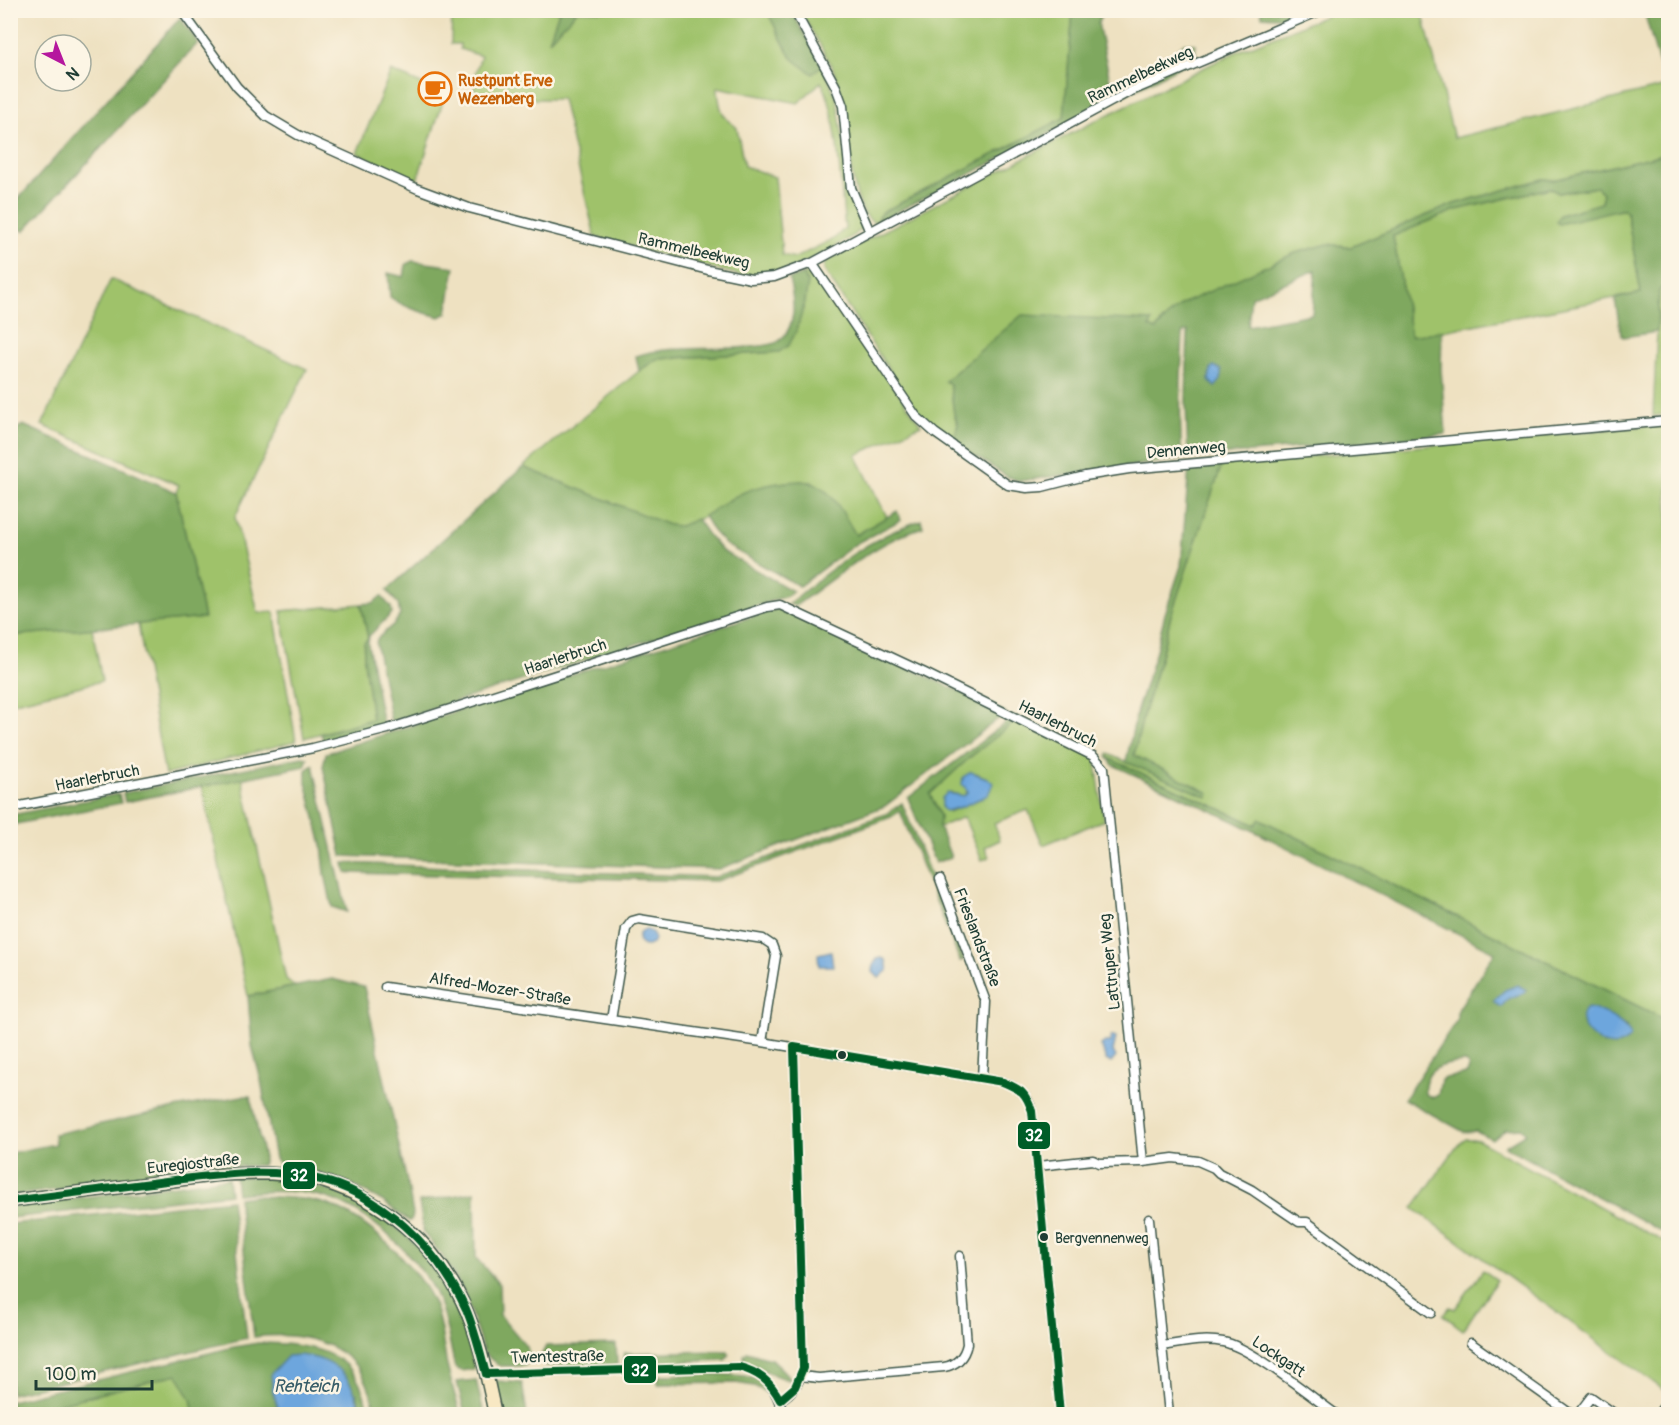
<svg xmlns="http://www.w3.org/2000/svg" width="1679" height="1425" font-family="Pangolin,sans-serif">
<rect width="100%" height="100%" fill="#fcf5e5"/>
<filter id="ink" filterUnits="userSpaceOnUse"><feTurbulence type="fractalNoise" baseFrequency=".0167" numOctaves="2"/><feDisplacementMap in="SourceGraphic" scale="12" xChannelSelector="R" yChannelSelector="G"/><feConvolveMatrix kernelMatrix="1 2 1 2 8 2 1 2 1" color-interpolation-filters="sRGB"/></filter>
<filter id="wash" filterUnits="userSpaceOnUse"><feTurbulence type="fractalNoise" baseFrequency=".008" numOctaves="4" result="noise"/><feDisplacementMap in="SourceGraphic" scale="24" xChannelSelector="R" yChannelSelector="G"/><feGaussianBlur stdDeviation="1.35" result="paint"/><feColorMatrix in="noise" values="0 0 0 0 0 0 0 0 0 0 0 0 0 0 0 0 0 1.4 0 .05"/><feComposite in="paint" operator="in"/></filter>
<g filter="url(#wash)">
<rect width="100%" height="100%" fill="#eee1c1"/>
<path fill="#9fc26b" stroke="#5f8050" stroke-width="1.5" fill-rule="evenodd" d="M452 11H559L550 39 577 11H767L788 52 822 65 837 99 852 199 862 225 861 230C843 244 795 269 772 274 762 276 750 275 739 275L595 237 562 99H476L473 80 481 56 460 49V44H451ZM821 82C838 106 841 195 845 228L835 238 795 258 782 255 775 177 744 166 737 128C734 124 730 123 727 119 718 109 720 98 717 87L798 103Z
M801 11H1073L1064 118 881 213 877 222H873C846 206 850 117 839 85 831 58 813 36 801 11Z
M1337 11H1422L1454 138 1666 86 1668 96V153L1553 180 1543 179 1454 204 1351 247 1340 245 1163 320 1156 330 1149 327 1152 321H1138L946 382 950 383 954 414 958 424 953 442 932 428 915 410 824 270V265L828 260 1105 116 1234 53Z
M391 71 440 92 443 101 417 180 357 153Z
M1597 187 1603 193 1601 203 1560 215 1624 209 1627 213 1641 293 1411 337 1393 236 1456 210 1550 188 1558 193Z
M811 272 817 276 921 425 856 455 887 517 856 535 851 528 812 482C787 480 762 484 739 495 719 504 700 524 677 526 669 526 662 523 655 520L523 467 639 371 657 359 779 352 808 283 804 274Z
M111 279 307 369 235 517 258 613 274 612 296 741 165 775 138 624 204 618 176 492 179 485 42 425Z
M1668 287V414L1653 416 1659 291 1662 288Z
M1668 424V1021L1260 819 1256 825 1108 758V754L1208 797 1134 755 1144 712 1161 656 1171 615 1222 464Z
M361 604 368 638 364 643V661L372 719 304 738 281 611Z
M92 628 102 681 11 703 10 636Z
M1018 719 1095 756 1104 820 1043 845 1028 810 994 823 1000 840 985 847 989 857 982 860 964 817 939 827 940 816 930 794 968 759ZM976 773 987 778 980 799 949 812 951 793 964 796Z
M242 778 286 979 295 986 248 996 202 787Z
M1466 1139H1476L1668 1244V1393L1413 1208 1458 1145Z
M1483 1270 1497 1280 1463 1330 1443 1315 1450 1307 1455 1309Z
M177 1374 192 1399 194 1414H19Z"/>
<path fill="#7fa85f" stroke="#4f724a" stroke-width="1.5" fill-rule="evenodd" d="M559 10 577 11 549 40 559 11Z
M767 11H791L822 65 813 74 793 59 788 52Z
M1073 11H1103L1098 23 1114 100 877 222 881 213 1064 118Z
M1261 11V10L1309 11 1290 18 1262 16Z
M1644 11H1668V96Z
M180 18 198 43 24 231 11 224V207Z
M1184 43 1195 44 1196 58 1122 96 1120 85 1163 63Z
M1668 153V287L1662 288 1659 291 1657 332 1623 337 1621 334 1615 299 1641 293 1627 213 1624 209H1620L1559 224 1556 222 1560 215 1601 203 1603 193 1597 187 1558 193 1550 188 1456 210 1393 236 1411 336 1442 331 1441 369 1446 434 1188 458 1186 402 1188 331 1183 332C1181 375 1179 416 1182 459L1020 481 1008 477 953 442 958 424 954 414 950 384 945 381 1022 315 1152 321 1150 327 1156 330 1170 314 1184 303 1295 253 1328 244 1351 247 1454 204 1543 179 1554 180ZM1316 270 1312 314 1248 326 1251 297Z
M412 261 455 267 447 313 440 317C422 312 405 308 390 297L388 273 404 277 406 265Z
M803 274 808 283 804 306 796 332 789 345 779 352 657 359 639 371 636 356C651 351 666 349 682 349 700 348 767 350 779 341 798 326 794 299 789 279Z
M23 425 176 492 204 618 11 636V432Z
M1222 464 1171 615 1161 656 1144 712 1134 755 1209 793 1208 797 1126 762 1137 710 1155 654 1165 614 1181 566 1189 467Z
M523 467 669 525 680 526 697 519 708 535 722 551 793 591 787 596 391 722 376 644 377 639 395 623 400 615 398 604 387 590Z
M802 481C831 483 842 513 856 535L897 511 901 520 857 543 799 586 726 545 713 531 704 516C715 510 725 502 736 496 756 485 780 482 802 481Z
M921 520 923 527C875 542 835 578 795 606L789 604C829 569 871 537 921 520Z
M381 596 391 607 392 613 369 636 368 644 383 725 324 743 321 734 372 719 364 661V643L368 638 361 604 373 603Z
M779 608 1006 713 885 806 719 869 342 856 323 766 326 753Z
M1013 717 1018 719 968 759 930 794 940 816 939 827 951 857 935 863 908 798Z
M302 757 308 758 305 766 125 802 123 793Z
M1108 758 1255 825 1260 819 1668 1021V1235L1505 1146 1526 1133 1521 1128 1506 1129 1492 1139 1476 1131 1464 1132 1404 1099 1457 1020V1013L1459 1008 1495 952 1238 823 1113 765ZM1595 1009 1627 1027 1604 1045 1582 1024ZM1464 1062 1468 1064 1469 1068 1467 1074 1445 1078 1441 1080 1438 1095 1433 1098 1425 1094C1422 1068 1442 1064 1464 1062Z
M313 765 347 912 332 907 325 874 322 845 306 782V770Z
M119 794 121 803 11 825V815Z
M902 803 964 960 960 961 900 811 891 817 717 881 346 873 344 863 716 877 888 813Z
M332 979 364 987 409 1191 413 1214 412 1219 409 1221 382 1201 352 1184 310 1170 282 1166 275 1159 261 1080 252 1046 248 996Z
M242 1096H250L264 1158 262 1165 213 1168 11 1196 10 1153 55 1144 54 1134 180 1107Z
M235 1177C328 1173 416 1218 455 1303 465 1324 470 1347 474 1369L461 1371 455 1368C450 1346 447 1323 439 1302 421 1257 363 1204 315 1195 290 1190 262 1191 237 1194Z
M228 1178 230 1194 11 1218 10 1207Z
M475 1192 476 1258 499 1284 500 1315 527 1347 530 1357 525 1366H499L484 1353 464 1292 442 1255 424 1234 419 1202Z
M255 1196C276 1197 299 1197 319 1202 361 1212 420 1267 435 1307 442 1326 443 1346 447 1366 451 1382 456 1398 460 1414H375C368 1348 313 1330 254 1337L238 1198Z
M231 1200 247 1338 11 1394V1224Z
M258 1343C312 1344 361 1350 368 1414H361L357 1394 273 1392 280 1414H194L191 1399 177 1374 19 1414H11L10 1401 234 1347Z
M616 1344 617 1365 546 1366 541 1356 546 1346Z
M728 1351 729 1354 725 1360 624 1364V1353Z
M747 1352 773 1360 792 1380C781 1381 759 1366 745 1363L744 1355Z
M722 1374 745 1376 755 1379 766 1386V1392L754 1386 736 1383 658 1384V1375Z
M476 1380 484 1414H465L457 1382Z
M497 1381 522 1383 527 1414H498L493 1395Z"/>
<path fill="#6da6dd" stroke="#467288" stroke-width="1.5" d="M1214 366 1221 370V380L1215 387 1209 380 1211 369Z
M971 772 987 778 993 783 988 795 961 807 946 811 942 808V798L947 793 964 796 968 791 962 784 963 777Z
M638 938a8 8 0 1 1 16 0a8 8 0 1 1-16 0Z
M831 951 833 966H819L818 954Z
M882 958 886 960 888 970 879 978 873 972 874 964 877 959Z
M1518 985 1526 990 1525 993 1509 998 1501 1007 1493 1001 1505 990Z
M1588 1008C1602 1010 1626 1023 1631 1036 1611 1065 1565 1021 1588 1008Z
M1111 1036 1116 1038 1113 1051 1116 1057 1111 1063 1106 1060 1101 1045 1105 1042H1110Z
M299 1355C338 1359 354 1378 361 1414H280L273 1392 271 1374 288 1356Z"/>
</g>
<g filter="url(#ink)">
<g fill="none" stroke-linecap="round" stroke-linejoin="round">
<g stroke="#3e5649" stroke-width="11">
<path id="minor" d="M181 10 237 87 266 116 298 135 418 189 469 208 708 270 751 279 774 277 812 263 1129 92 1322 10
M794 10 836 87 843 106 851 188 870 232
M812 263 916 416 935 433 1008 485 1027 488 1042 487 1085 476 1129 469 1668 421
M10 808 313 748 388 729 767 607 780 605 925 673 1093 756 1104 768 1143 1162
M940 879 986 1002 982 1078
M385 987 762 1042 1003 1082C1019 1088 1028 1094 1032 1111L1060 1414
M611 1020 626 929 632 921 639 919 763 939 772 945 776 956 762 1042
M1038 1166 1093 1160 1099 1163 1143 1162 1173 1158 1198 1161 1214 1168 1219 1173 1252 1190 1299 1222H1307L1431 1313
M1149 1219 1169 1414
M1471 1343 1571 1414
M1162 1346C1182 1343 1203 1338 1223 1342 1251 1347 1310 1396 1336 1414
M486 1374 739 1367C765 1373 777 1389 783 1414
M801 1376 819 1378 944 1367C956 1365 964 1358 967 1344L960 1256
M780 1400C793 1393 800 1383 803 1368L794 1047
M1578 1414 1591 1397 1615 1414
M1658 1414 1668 1401"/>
</g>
<g stroke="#3e5649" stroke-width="15">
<path id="secondary" d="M10 1201 216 1175C249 1173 293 1171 325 1182 385 1201 435 1244 462 1301 479 1336 487 1377 495 1414"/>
</g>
<use href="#minor" stroke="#fff" stroke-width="8"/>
<use href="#secondary" stroke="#f8e8c3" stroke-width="12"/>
<g stroke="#fcf5e5" stroke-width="12">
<path id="bus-1" d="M794 1047 1003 1082C1021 1090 1025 1091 1032 1111L1060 1414
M10 1201C60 1195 110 1188 159 1182 209 1176 262 1167 313 1178 380 1192 438 1248 466 1309 475 1330 480 1352 486 1374
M486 1374 739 1367C759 1372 771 1382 780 1400
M780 1400 795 1387 803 1368 794 1047"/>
</g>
<use href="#bus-1" stroke="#005d28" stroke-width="8"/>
</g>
</g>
<defs>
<g id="cafe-ring" transform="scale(1.725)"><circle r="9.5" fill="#fcf5e5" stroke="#e8710a" stroke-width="1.5"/><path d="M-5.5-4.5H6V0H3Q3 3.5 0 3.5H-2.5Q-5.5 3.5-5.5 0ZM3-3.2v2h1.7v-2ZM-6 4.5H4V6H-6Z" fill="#e8710a"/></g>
</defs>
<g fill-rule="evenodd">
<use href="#cafe-ring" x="435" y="89"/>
</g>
<g fill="#1f3d34" stroke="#fcf5e5" stroke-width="2">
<circle cx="842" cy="1055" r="5"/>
<circle cx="1044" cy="1237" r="5"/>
</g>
<g text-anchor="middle" stroke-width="5" stroke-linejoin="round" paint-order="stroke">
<g font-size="14" fill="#1f3d34" stroke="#fcf5e5" text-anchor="start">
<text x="1055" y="1243">Bergvennenweg</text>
</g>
<g font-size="16" fill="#1f3d34" stroke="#fcf5e5">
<text transform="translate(1140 74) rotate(-25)" y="6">Rammelbeekweg</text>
<text transform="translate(694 250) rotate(13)" y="6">Rammelbeekweg</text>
<text transform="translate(1186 449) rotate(-5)" y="6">Dennenweg</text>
<text transform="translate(565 656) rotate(-18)" y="6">Haarlerbruch</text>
<text transform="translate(1058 723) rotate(27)" y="6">Haarlerbruch</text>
<text transform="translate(97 777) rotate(-11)" y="6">Haarlerbruch</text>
<text transform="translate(978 937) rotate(69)" y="6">Frieslandstraße</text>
<text transform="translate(1109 962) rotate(-96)" y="6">Lattruper Weg</text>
<text transform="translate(500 988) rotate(9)" y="6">Alfred-Mozer-Straße</text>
<text transform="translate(193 1163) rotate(-6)" y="6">Euregiostraße</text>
<text transform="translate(557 1356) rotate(-1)" y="6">Twentestraße</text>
<text transform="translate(1279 1356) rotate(34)" y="6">Lockgatt</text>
</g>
<g font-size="16" font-weight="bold" fill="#c56008" stroke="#fcf5e5" text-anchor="start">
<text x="458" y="86">Rustpunt Erve<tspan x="458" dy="18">Wezenberg</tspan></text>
</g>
<g font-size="18" font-style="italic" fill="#365c67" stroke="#fcf5e5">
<text x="306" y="1392">Rehteich</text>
</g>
</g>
<g stroke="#fcf5e5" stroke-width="2">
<rect x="1017" y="1121" width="34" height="29" rx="6" fill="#005d28"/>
<rect x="282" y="1161" width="34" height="29" rx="6" fill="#005d28"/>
<rect x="623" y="1355" width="34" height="29" rx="6" fill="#005d28"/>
</g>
<g font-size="16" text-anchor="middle" font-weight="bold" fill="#fff">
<text x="1034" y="1141">32</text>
<text x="299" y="1181">32</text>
<text x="640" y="1376">32</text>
</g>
<rect width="1679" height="1425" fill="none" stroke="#fcf5e5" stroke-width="36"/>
<g transform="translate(63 63) rotate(138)"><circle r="28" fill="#fcf5e5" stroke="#a4ab9e" stroke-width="1.5"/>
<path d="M0-4.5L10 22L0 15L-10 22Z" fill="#b5179e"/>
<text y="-9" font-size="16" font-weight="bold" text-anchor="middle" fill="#1f3d34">N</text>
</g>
<path d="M36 1380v9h116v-9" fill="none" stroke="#1f3d34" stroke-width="3"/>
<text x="45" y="1380" font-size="18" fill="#1f3d34" stroke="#fcf5e5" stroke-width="4.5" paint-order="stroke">100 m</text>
</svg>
